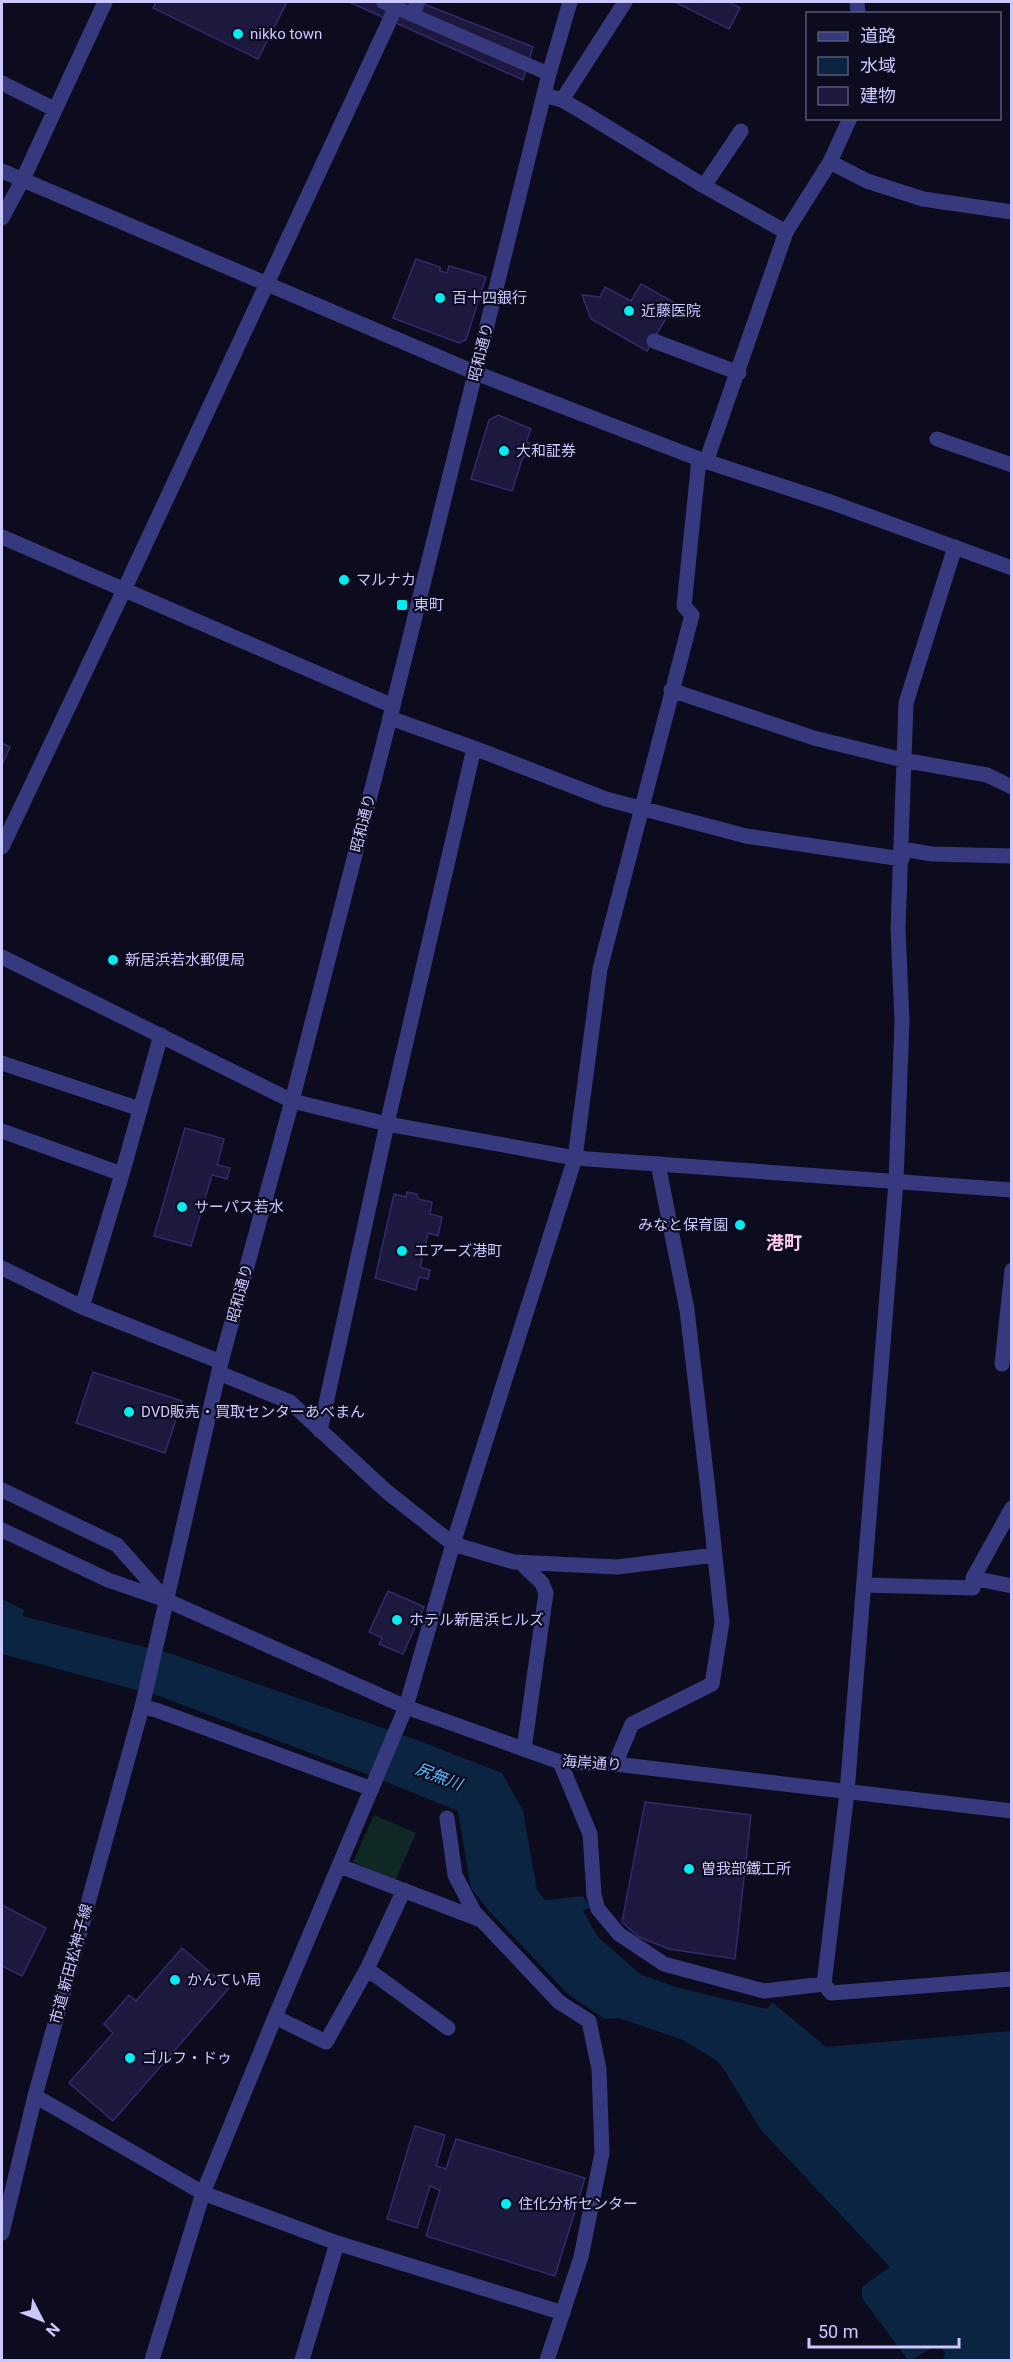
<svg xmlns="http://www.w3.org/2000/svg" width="1013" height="2362" font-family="Roboto,'Noto Sans JP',sans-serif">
<rect width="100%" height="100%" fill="#0d0c1e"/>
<path fill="#0f2725" d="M374 1815 416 1833 395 1881 353 1862Z"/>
<path fill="#0b2442" d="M2 1599 24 1610 22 1616 172 1654 417 1740 502 1773 523 1811 537 1890 545 1900 583 1896 591 1908 583 1911 598 1937 640 1974 675 1987 767 2009 772 2002 826 2047 1011 2031V2360H943L945 2353 939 2344 911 2360H908L862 2298V2287L890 2267 761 2130 723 2068 716 2060 683 2040 619 2018 605 2019 568 1994 489 1911 471 1888 458 1811 369 1775 159 1696 2 1654Z"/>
<path fill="#1d183e" stroke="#322a6b" stroke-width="1.5" d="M156 2H287L258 59 153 8Z
M349 2H419L533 47 523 80Z
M675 2H729L740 8 729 29Z
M416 259 440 267V271L447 273 449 266 486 277 466 340 459 343 393 318Z
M641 284 675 303 647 351 591 319 582 295 600 297 605 287 631 301Z
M498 415 531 429 526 442 532 444 526 457H523L512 491 471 479 489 420Z
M2 743 10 747 2 765Z
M185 1128 224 1139 217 1165 230 1168 227 1179 212 1175 191 1246 154 1236Z
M407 1192 417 1194 418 1199 432 1202 430 1214 442 1217 438 1236 428 1233 420 1267 430 1270 428 1279 419 1277 416 1290 375 1278 394 1194 406 1197Z
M93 1372 182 1401 165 1453 76 1423Z
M388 1591 424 1607 403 1654 379 1644 382 1638 369 1632Z
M645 1802 751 1815 735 1959 669 1949 639 1937 622 1922Z
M2 1905 46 1928 22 1976 2 1966Z
M182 1948 229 1988 113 2121 69 2083 113 2033 104 2024 129 1995 136 2001Z
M415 2126 445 2135 436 2166 446 2169 456 2139 585 2178 555 2276 426 2236 440 2190 430 2186 417 2228 387 2219Z"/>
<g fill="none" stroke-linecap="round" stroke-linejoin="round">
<path stroke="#36397d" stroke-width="14" d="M383 2 549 74"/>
<path stroke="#36397d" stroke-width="15" d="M857 2 858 14
M2 83 54 109
M544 95 562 100 581 111 704 186 786 232
M562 100 625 2
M830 162 867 181 923 199 1012 212
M704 186 741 131
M2 218 23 179 105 2
M654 341 739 373
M937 439 1012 465
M706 462 786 232 830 162 850 118
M2 537 393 706
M955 547 906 703 898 929 902 1021 896 1182 847 1792 824 1984 831 1993 1012 1979
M671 690 814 738 903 760 987 775 1012 787
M390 718 474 748 606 799 746 836 902 859
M2 847 124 590 396 7
M902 849 932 854 1012 856
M2 1063 140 1109
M2 1131 122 1174
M2 1268 82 1307 221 1362
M82 1307 122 1174 161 1035
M1002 1364 1012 1270
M219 1373 290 1402 386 1491 453 1544 514 1562 617 1567 715 1555
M320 1431 387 1124 474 748
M520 1562 542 1583 546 1593 524 1749
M973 1578 1012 1586
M864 1585 973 1588V1578L1012 1508
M142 1707 156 1710 372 1789
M560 1762 590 1834 594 1895 598 1909 619 1934 664 1964 764 1991 824 1984
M615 1764 632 1724 712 1684 722 1622 707 1481 687 1310 658 1164
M447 1818 455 1875 474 1912 559 2002 589 2021 599 2069 602 2153 581 2257 547 2360
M340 1866 481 1920
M367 1969 404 1890
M275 2017 326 2042 367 1969 448 2028
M35 2096 203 2193 337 2243 563 2313
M152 2360 203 2193 275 2017 406 1707 453 1544 575 1158 600 969 692 615 684 606 699 459
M302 2360 337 2243"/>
<path stroke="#36397d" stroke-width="15" d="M412 14 418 2
M2 171 476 373 699 459 833 503 1012 568
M2 957 292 1101 387 1124 575 1158 1012 1190
M2 1490 117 1545 164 1598
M2 1530 108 1580 166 1600 406 1707 560 1762 615 1764 1012 1811
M2 2233 35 2096 142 1707 221 1362 292 1101 390 718 549 74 570 2"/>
</g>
<g fill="#00edf3" stroke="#0d0c1e" stroke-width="2">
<circle cx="238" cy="34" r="6"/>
<circle cx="440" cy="298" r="6"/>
<circle cx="629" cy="311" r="6"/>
<circle cx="504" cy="451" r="6"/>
<circle cx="344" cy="580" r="6"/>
<rect x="396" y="599" width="12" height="12" rx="3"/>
<circle cx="113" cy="960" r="6"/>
<circle cx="182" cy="1207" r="6"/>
<circle cx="740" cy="1225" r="6"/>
<circle cx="402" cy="1251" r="6"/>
<circle cx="129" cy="1412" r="6"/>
<circle cx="397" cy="1620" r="6"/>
<circle cx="689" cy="1869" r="6"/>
<circle cx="175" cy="1980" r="6"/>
<circle cx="130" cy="2058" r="6"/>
<circle cx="506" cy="2204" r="6"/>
</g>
<g text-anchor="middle" stroke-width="4.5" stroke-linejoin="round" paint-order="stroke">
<g font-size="15" fill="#cac8ff" stroke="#0d0c1e" text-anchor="start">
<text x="250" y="39">nikko town</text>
<text x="452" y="303">百十四銀行</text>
<text x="641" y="316">近藤医院</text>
<text x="516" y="456">大和証券</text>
<text x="356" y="585">マルナカ</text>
<text x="414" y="610">東町</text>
<text x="125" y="965">新居浜若水郵便局</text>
<text x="194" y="1212">サーパス若水</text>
<text x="728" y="1230" text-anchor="end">みなと保育園</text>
<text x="414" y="1256">エアーズ港町</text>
<text x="141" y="1417">DVD販売・買取センターあべまん</text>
<text x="409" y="1625">ホテル新居浜ヒルズ</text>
<text x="701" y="1874">曽我部鐵工所</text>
<text x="187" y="1985">かんてい局</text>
<text x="142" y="2063">ゴルフ・ドゥ</text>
<text x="518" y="2209">住化分析センター</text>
</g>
<g font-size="15" fill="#cac8ff" stroke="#0d0c1e">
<text transform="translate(481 352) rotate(-76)" y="5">昭和通り</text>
<text transform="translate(363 823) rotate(-76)" y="5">昭和通り</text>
<text transform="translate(240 1293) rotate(-75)" y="5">昭和通り</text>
<text transform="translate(592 1763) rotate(4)" y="5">海岸通り</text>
<text transform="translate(71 1964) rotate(-75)" y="5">市道 新田松神子線</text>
</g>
<g font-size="16" font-style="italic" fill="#56bdff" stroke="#0d0c1e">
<text transform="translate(439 1776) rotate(21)" y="6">尻無川</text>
</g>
<g font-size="18" font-weight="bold" fill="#ffcaf0" stroke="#0d0c1e">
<text x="784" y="1249">港町</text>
</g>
</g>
<rect width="1013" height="2362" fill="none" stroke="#cac8ff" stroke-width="6"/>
<rect x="806" y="12" width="195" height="108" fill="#0d0c1e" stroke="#595778" stroke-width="1.5"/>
<rect x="818" y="32" width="30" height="9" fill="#36397d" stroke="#595778" stroke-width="1.5"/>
<text x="860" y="42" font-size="18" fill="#cac8ff">道路</text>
<rect x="818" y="57" width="30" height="18" fill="#0b2442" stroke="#595778" stroke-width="1.5"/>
<text x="860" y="72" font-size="18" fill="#cac8ff">水域</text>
<rect x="818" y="87" width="30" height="18" fill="#1d183e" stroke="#595778" stroke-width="1.5"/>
<text x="860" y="102" font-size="18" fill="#cac8ff">建物</text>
<g transform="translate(42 2320) rotate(132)" stroke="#0d0c1e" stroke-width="4.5" paint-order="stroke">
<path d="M0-4.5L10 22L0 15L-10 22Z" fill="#cac8ff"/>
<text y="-9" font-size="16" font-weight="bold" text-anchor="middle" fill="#cac8ff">N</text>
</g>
<path d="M809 2338v9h150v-9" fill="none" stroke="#cac8ff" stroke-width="3"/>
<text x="818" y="2338" font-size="18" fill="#cac8ff" stroke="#0d0c1e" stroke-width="4.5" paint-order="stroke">50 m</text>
</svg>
